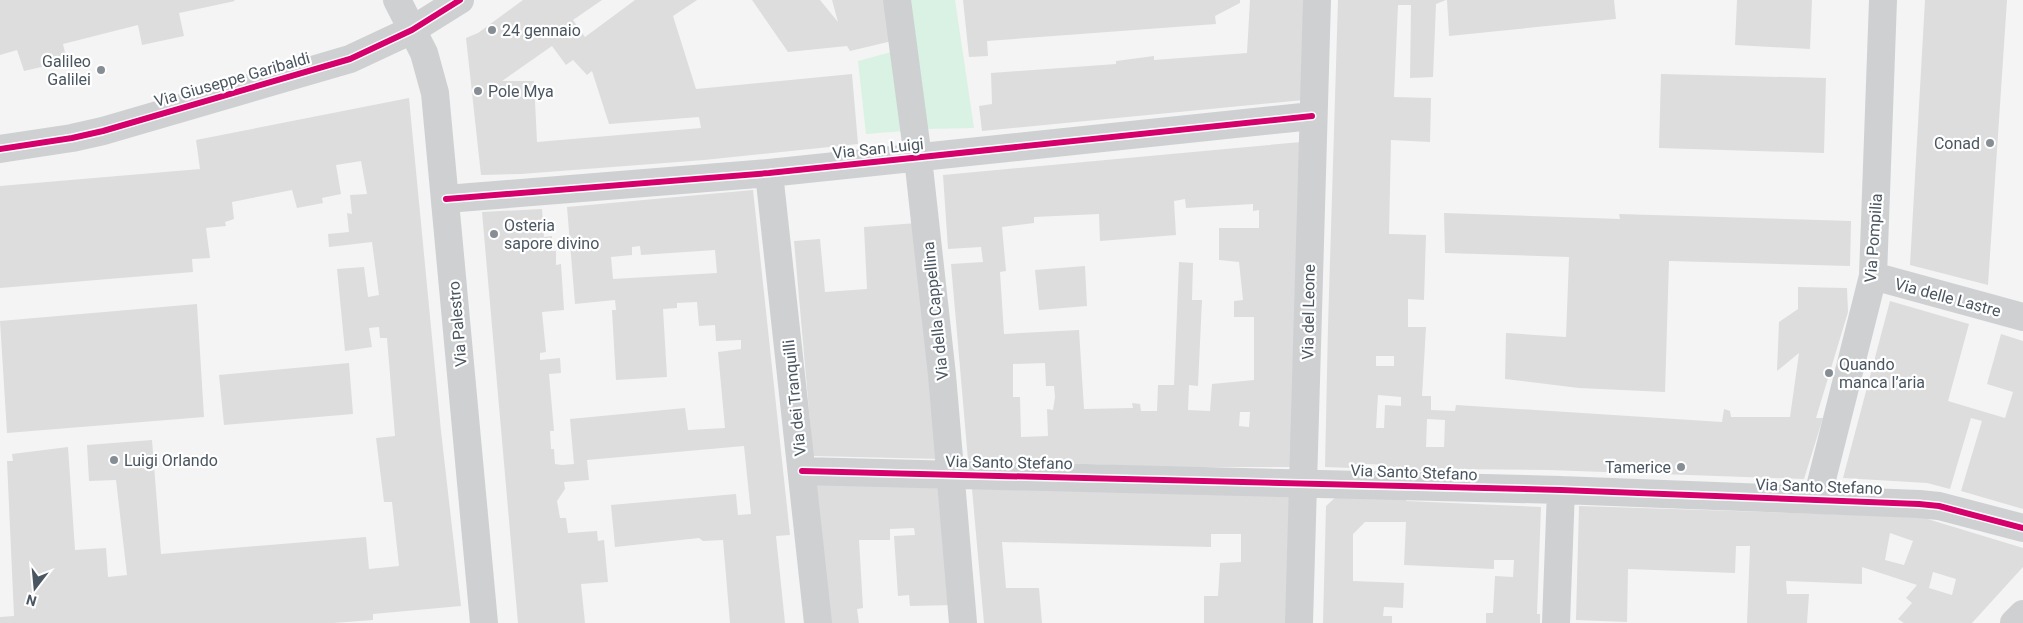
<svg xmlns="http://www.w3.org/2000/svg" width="2023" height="623" font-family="Roboto,sans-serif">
<rect width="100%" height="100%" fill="#f4f4f4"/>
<path fill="#d9f2e3" d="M910 0H955L974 128 927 129Z
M895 51 904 131 866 134 858 61Z"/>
<path fill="#ddddde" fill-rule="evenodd" d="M0 0H234L235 1 179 13 184 36 142 45 138 25 63 44 67 61 24 71 17 50 0 55Z
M523 0H602L573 20 585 37 635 0H697L673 16 696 89 852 74 858 144 704 160 521 174 481 175 466 38 478 33ZM552 46 566 65 573 60 587 75 592 71 609 124 699 117 701 128 537 142 534 81H502Z
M752 0H820L838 22 832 0H883L892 41 850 51 847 46 788 52Z
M963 0H1240V3L1215 16 1216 24 987 41 988 56 969 57Z
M1250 0H1308L1304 100 982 131 979 106 992 104 991 73 1116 64V61L1154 56V60L1247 53Z
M1338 0H1446L1436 4 1433 77 1410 78 1411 5H1398L1394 97 1431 98 1430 142 1391 140 1389 234 1426 235 1424 300 1408 299V327H1426L1422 396H1431V410L1455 411 1456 405 1722 422 1724 409 1730 411 1731 417H1790L1799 353 1777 371 1779 322 1798 309V287L1847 288 1848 312 1816 418H1823L1804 479 1548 470 1452 469V472L1406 470V468L1387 467V465L1368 464H1351V468L1325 467 1328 326ZM1376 356H1394V366H1376ZM1378 395 1401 397V406L1385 405 1384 428H1376ZM1427 419 1445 420 1444 447H1426Z
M1447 0H1614L1616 19 1449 36Z
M1737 0H1812L1810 49 1735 45Z
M1925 0H2007L1988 285 1910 265Z
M1661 74 1826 78 1824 153 1659 148Z
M409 98 441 431 461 606 373 614V620L333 623H0V617L14 616 7 461H13L12 454 68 447 75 550 106 548 108 577 127 575 116 480 89 481 87 445 152 440 161 554 366 537 369 569 399 566 392 502H384L376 438 395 436 387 338H380L379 327 369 328 372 347 345 351 337 269 364 267 368 297 379 295 372 242 329 247 328 234 349 232 347 213 352 214 350 195 367 194 361 161 336 165 341 194 322 198 323 203 297 208 292 190 232 202 234 219 225 222 226 226 206 228 210 258 192 259 193 272 0 288V186L200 169 196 140Z
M1301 142 1291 467H1171L968 460 951 264 983 262 981 247 948 249 943 175ZM1185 199 1186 208 1253 204V211L1259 210V228H1219V260L1239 262 1243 300 1234 301V317H1254V380L1212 384 1210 411 1188 410 1189 385 1198 386 1202 300H1192L1193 263 1179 262 1174 385H1158L1157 411H1141L1140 404 1132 403 1133 408 1084 409 1079 330 1004 334 1000 272 1006 271 1002 227 1034 223V217L1099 214 1100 241 1176 235 1174 201ZM1045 363 1046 386H1054L1055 397 1053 410 1047 409 1048 436 1021 437 1020 397H1013V364ZM1240 412H1250L1249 427 1239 426Z
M753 190 790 535 776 536 785 623H730L723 540 703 541 699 538 615 547 611 505 736 494 738 515 751 514 744 446 587 460 589 480 564 482 565 489 557 501 560 518H566L568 533 597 531 598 541 604 540 608 582 581 584 585 623H518L482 212 542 209 544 237 552 236V251H556V265L561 264 564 310 542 312 546 352 540 353V360L560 358 561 373 549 374 554 431H550L551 449H554L555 464 562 465 574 464 570 419 685 408 688 430 725 428 718 352 741 349V340L716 341 715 325 699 326 697 302 677 303V308L663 309 667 377 616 380 612 310H616L615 300 575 304 567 207ZM640 246 641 255 715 250 717 273 613 279 611 257 632 255V247Z
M1444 213 1620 219 1619 214 1851 221 1850 266 1669 261 1665 392 1579 388 1505 379 1506 333 1566 337 1569 257 1445 253Z
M917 223 942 459 813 456 794 241 820 239 825 292 867 289 864 227Z
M1085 266 1087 306 1039 310 1035 270Z
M1890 301 1969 324 1948 401 2005 418 2013 392 1987 384 2001 334 2023 341V509L1961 491 1982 421 1971 418 1950 489 1927 483 1843 478Z
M197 304 204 417 7 433 0 321Z
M349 363 353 414 224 425 219 375Z
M816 479 944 484 955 605 910 606 909 595 898 596 894 536 915 535 914 528 890 529V540H859L863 608 857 609 859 623H830Z
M972 489 1294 493 1291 623H1204V596H1218L1220 563 1241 562V534H1211V547L1002 542 1006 588H1039L1042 623H984Z
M1338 495 1407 498 1406 501 1541 507 1537 614H1540V623H1486V613H1493L1495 576 1513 577 1514 560H1494V569L1404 565 1406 522H1365L1353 534V581L1404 583 1403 608 1384 607 1383 616H1392V623H1323L1326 506Z
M1579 506 1921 517 2023 548V567L1972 623H1904L1898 619 1912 603 1906 598 1917 585 1862 567V584L1786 581 1787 594H1809L1807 623H1747L1750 546H1736L1735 573 1628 569 1627 622 1576 620ZM1890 533 1913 541 1904 565 1885 560ZM1933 572 1956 579 1952 595 1929 588Z"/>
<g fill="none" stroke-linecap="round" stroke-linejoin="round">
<path stroke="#ced0d2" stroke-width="28" d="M397 0 424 53 435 93 484 623
M897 0 918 158 942 375 963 623
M0 149 72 138 103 131 350 59 412 30 460 0
M769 173 818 623
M446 199 769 173 1312 116
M1873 276 2023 317
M802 471 1561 490 1919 504 1939 506 2023 528
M1817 499 1873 276 1883 0
M1299 623 1317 0
M1556 623 1561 490
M2014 623 2023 614"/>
<g stroke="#fff" stroke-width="9">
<path id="cycleway" d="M0 149 72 138 103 131 350 59 412 30 460 0
M446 199 769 173 1312 116
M802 471 1561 490 1919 504 1939 506 2023 528"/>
</g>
<use href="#cycleway" stroke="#d6006c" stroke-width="6"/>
</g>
<g fill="#868d94" stroke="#fff" stroke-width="2">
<circle cx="492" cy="30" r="5"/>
<circle cx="101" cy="70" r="5"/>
<circle cx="478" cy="91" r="5"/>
<circle cx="1990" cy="143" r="5"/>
<circle cx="494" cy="234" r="5"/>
<circle cx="1829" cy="373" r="5"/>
<circle cx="114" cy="460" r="5"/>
<circle cx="1681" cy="467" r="5"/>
</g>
<g text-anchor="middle" stroke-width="4.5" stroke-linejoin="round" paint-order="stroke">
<g font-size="16" fill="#4a5661" stroke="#fff" text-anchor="start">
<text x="502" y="36">24 gennaio</text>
<text x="91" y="67" text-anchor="end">Galileo<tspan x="91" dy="18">Galilei</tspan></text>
<text x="488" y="97">Pole Mya</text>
<text x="1980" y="149" text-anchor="end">Conad</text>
<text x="504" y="231">Osteria<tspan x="504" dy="18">sapore divino</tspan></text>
<text x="1839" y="370">Quando<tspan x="1839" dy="18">manca l’aria</tspan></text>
<text x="124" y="466">Luigi Orlando</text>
<text x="1671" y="473" text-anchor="end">Tamerice</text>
</g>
<g font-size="16" fill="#4a5661" stroke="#fff">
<text transform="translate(232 79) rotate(-16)" y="6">Via Giuseppe Garibaldi</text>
<text transform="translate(878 148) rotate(-6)" y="6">Via San Luigi</text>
<text transform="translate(1873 238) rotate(-86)" y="6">Via Pompilia</text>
<text transform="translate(1948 297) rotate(15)" y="6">Via delle Lastre</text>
<text transform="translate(935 311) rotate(-96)" y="6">Via della Cappellina</text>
<text transform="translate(1308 312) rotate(-89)" y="6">Via del Leone</text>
<text transform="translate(457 324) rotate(-95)" y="6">Via Palestro</text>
<text transform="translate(794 398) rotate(-96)" y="6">Via dei Tranquilli</text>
<text transform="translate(1009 462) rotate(1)" y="6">Via Santo Stefano</text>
<text transform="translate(1414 472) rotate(2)" y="6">Via Santo Stefano</text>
<text transform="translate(1819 486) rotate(2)" y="6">Via Santo Stefano</text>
</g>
</g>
<g transform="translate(35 588) rotate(196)" stroke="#ffffff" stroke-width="4" paint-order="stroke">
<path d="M0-4L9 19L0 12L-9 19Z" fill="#4a5661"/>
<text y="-8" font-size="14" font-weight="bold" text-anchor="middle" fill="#4a5661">N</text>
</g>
</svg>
